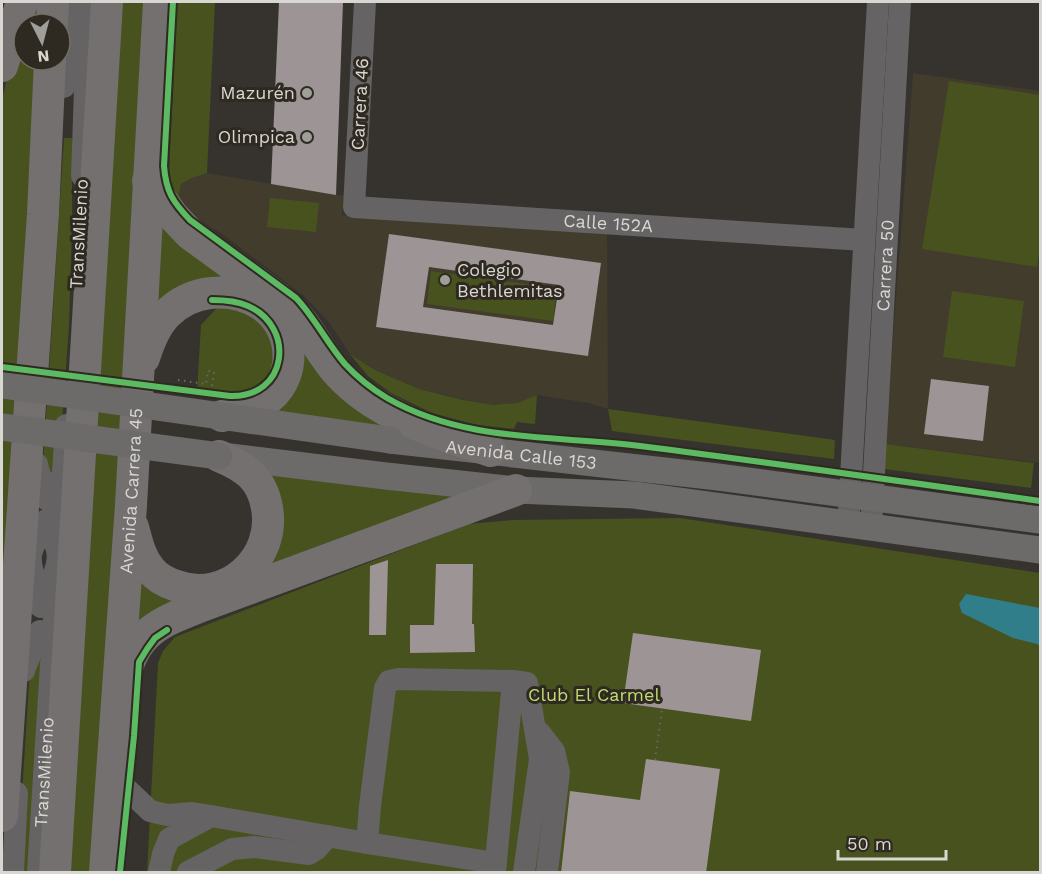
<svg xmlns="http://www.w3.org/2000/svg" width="1042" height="874" font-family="'Work Sans',sans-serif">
<rect width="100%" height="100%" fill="#36332e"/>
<path fill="#423c2d" d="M913 73 1040 91V463L885 444Z
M207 173 344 196 342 215 607 232 608 409 589 403 537 395 517 403 493 406 419 389 375 370 350 354 328 321 303 295 222 234 193 216 178 200 181 184 192 178Z"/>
<path fill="#48521e" d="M30 2H38L37 24H24V60H35L28 242 12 441 2 597V99L17 40Z
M118 2H153L99 872H62Z
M177 2H215L207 173 192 178 181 184 178 200 172 186 169 172Z
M949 81 1040 95V246L1037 267 922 249Z
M64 138H72V226L69 325 59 465 58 468 50 473 43 463Z
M270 198 319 203 316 232 267 227Z
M171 225 259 292 149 318 153 232Z
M431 271 557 288 553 321 427 304Z
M952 291 1024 301 1015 367 943 357Z
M224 300 237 302 277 337 269 382 242 396 197 392 201 325Z
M287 318 412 434 260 414Z
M350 354 375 370 419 389 464 400 493 405 517 403 537 395 535 424 517 422 514 429 476 425 432 413 391 393 368 376Z
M608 409 835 440 834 459 612 431Z
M885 444 1034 463 1031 488 884 469Z
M269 472 473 493 260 570 282 504 276 484Z
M680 518 1040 573V872H147L158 663 163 651 175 637 469 524 512 520Z
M136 560 195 595 131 638Z
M39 661 42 662 33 872H17L30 669Z"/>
<path fill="#2f7e8a" d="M966 594 1040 608V646L1037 644 1013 638 962 613 959 604Z"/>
<path fill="#9c9495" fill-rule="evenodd" d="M279 2H343L336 195 271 184Z
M389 234 601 263 588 356 376 327ZM429 267 559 285 553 325 423 307Z
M931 379 989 386 983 441 924 434Z
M388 560 386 635H369L370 566Z
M436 564H473L472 624H474L475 652 410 653V625H434Z
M633 633 761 650 751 721 623 703Z
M646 759 720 769 706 873H561L570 791 640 800Z"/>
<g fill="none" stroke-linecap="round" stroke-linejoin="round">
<path stroke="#6a6866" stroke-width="2" stroke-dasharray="1.5 4.5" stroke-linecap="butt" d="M178 380 206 384 208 371 214 372 211 393
M655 760 662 709"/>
<g stroke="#656363" stroke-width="22">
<path id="s1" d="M365 2 354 207 864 240"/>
<path d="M64 87 67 2"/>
<path d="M82 176 88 2"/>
<path d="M37 464C39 476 46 487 47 500L56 482"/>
<path d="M849 512 878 2"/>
<path d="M46 520C48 533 58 544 58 557 58 570 45 592 41 607 40 591 29 570 31 555 33 543 42 532 46 520Z"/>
<path id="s2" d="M871 527 900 2"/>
<path d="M24 671C28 657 37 645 40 631L43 648"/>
<path d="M540 733 554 751 559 772 547 872"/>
<path d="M112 778 128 790 150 811 167 815 192 813 211 816 367 843 496 863"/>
<path d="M367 843 370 806 385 688 389 681 399 679 513 681 527 683 540 759 524 872"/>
<path d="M13 872 17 793"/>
<path id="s3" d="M38 872 66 425"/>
<path d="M159 872 163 854 169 839 211 816"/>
<path d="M188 872 232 849 254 847 309 854 317 849 328 836"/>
<path d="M495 872 513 681"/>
</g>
<g stroke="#6d6a6a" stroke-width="27">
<path id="s4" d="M390 440 718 477 1040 520"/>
<path d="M222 456 386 476 516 490 634 495 1040 550"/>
</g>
<g stroke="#74706f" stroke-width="32">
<path d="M52 24 53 2"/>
<path d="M2 66 22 2"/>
<path d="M148 181 173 216 190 234 279 299C287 306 295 313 302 322 315 339 324 358 339 374 379 417 438 433 491 451"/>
<path d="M144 358C149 342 155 326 167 314 192 289 231 286 260 304 293 324 299 373 269 398 256 409 238 412 222 416"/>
<path d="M133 527C137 542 140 557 150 569 157 578 167 583 177 586 227 604 276 558 267 508 262 478 245 467 219 456"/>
<path d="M125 676C135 632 161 622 199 607L516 490"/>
<path d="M2 816 43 214 50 60"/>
<path d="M55 872 107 2"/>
<path id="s5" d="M105 872 131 505 159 2"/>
</g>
<path stroke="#6d6a6a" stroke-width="27" d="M2 385 390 440
M2 427 219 456"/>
<g stroke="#2f2a21" stroke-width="10">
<path id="cycleway" d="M173 2 164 166C166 192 173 202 190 220L296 298C315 318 327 343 345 364 357 377 372 389 387 398 465 443 554 435 640 446 773 463 907 482 1040 501
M2 367 230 396C288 398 296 327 248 306 237 301 224 300 212 300
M120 872 134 736 139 662 147 649 155 638 167 630"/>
</g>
<use href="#cycleway" stroke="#5cba63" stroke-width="6"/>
</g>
<g fill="#a09e98" stroke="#2f2a21" stroke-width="2">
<circle cx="307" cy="93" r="6"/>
<circle cx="307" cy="137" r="6"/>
<circle cx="445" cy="280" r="6"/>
</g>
<g text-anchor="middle" stroke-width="6" stroke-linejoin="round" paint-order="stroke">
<g font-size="18" fill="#d9d7d1" stroke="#2f2a21" text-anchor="end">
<text x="295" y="99">Mazurén</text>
<text x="295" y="143">Olimpica</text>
<text x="457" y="276" text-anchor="start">Colegio<tspan x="457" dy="21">Bethlemitas</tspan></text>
</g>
<g font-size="18" fill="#d9d7d1" stroke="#2f2a21">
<text transform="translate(360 104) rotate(-87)" y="6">Carrera 46</text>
<text dy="6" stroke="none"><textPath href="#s1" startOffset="460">Calle 152A</textPath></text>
<text transform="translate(79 234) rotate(-87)" y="6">TransMilenio</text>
<text dy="6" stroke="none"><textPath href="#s2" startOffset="262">Carrera 50</textPath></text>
<text dy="6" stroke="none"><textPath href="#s4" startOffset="132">Avenida Calle 153</textPath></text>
<text dy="6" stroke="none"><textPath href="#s5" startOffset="382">Avenida Carrera 45</textPath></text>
<text dy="6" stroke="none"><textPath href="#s3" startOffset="100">TransMilenio</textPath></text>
</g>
<g font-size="18" fill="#c2da71" stroke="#2f2a21">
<text x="594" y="701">Club El Carmel</text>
</g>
</g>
<rect width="1042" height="874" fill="none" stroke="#d9d7d1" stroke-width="6"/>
<g transform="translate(42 42) rotate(174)"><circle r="28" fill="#2f2a21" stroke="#736f67" stroke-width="1.5"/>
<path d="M0-4.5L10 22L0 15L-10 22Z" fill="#a09e98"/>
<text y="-9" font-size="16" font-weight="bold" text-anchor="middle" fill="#d9d7d1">N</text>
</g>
<path d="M838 850v9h108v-9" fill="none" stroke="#d9d7d1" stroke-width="3"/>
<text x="847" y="850" font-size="18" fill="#d9d7d1" stroke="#2f2a21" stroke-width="4.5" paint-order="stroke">50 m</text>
</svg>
